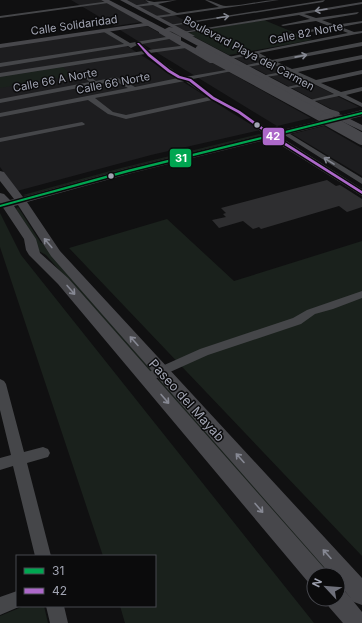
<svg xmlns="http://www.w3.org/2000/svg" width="362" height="623" font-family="Inter,sans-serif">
<rect width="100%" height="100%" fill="#101011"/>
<path fill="#1d1d1f" d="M71 0H101L142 22 115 26Z
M125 0H144L202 29 185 31Z
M147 26 311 118 277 126 120 30Z
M105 32 232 113 260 130 151 155 17 191 0 167V47Z
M253 54 359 107 337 112 233 57Z
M324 126 362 148V176L292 134Z"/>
<path fill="#1a211c" d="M264 20 312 40 229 55 187 33Z
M63 67 72 76 0 88V77Z
M259 134 263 135 131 167 26 196 23 195 121 168Z
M18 207 41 243 45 244 153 370 149 373 46 255 37 250 35 238 16 209Z
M0 213 21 255 314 623H125L120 606H155V556H103L0 247Z
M167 219 234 281 362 241V556L69 248Z
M158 380H161L333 575H327Z
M24 606H44L48 623H0V616Z"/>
<path fill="#2e2e30" d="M327 180 336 186 340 185 362 199V207L347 212 339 206 261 229 259 227 253 229 243 221 219 228 212 220 226 217 223 214 226 213 221 208Z"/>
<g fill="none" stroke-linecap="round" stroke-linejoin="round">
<path fill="#454649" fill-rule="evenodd" d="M145 0 154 2 177 0 158 4 177 13 219 7 205 0C213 0 219 6 226 6 243 6 261 0 279 0L157 18 155 16 171 14 153 5 134 7 132 6 149 3Z
M325 0 323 2 171 26 169 25Z
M110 1 108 3 0 18V16Z
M362 2V4L304 14 316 18 359 12 357 14 322 20 335 25 362 21V23L341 27 354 32 362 31V33L259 53 272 60 362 42V46L277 62 292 69 362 55V59L298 72 316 80 362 70V74L321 83 341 92 362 87V91L346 95 362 103V107L339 96 310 102V100L334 94 314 84 287 89V87L309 82 291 73 266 77V75L286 71 271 63 247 67V65L266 61 253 54 231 59 228 57 348 33 335 28 298 34 300 32 329 26 316 21 283 26 281 25 310 19 299 15 184 33 182 32Z
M104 30H108L130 43 172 36 175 38 142 44 148 50 188 45V47L186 48 150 53 181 76 185 77 232 69V71L193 79 215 97 241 111 274 133 362 189V196L268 137 237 113 212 100 126 119 108 114 88 100 0 117V113L128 88 115 81 0 103V99L90 82 81 75V73L83 72 96 81 116 77 135 87 178 78 167 72 145 54 0 77V73L143 51 137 45 131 48 128 46 0 67V63L124 44 104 32ZM185 81 208 97 126 115 113 112 95 98Z
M82 122 85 124 84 125 0 142V138Z
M277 126 362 178V184L275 129 273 128Z
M362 291V298L333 309 315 314 301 324 208 355 150 381 146 382 142 381 140 378 142 375 200 349 293 318 307 310Z
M0 379 4 381 6 384 24 452 43 447 48 449 50 453 48 457 27 463 51 556H35L13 466 0 470V458L11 455 0 410Z
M17 591V606H21L0 615V597Z
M46 606H64L68 623H50Z"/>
<path fill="#47474b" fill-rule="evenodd" d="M120 0H127L195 36 190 37Z
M151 22 154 24 153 25 0 48V44Z
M161 30 216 59 217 61 216 63H210L159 33V31Z
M362 110V116L350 119 362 125V131L341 121 132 173 27 202 60 251 362 578V605L354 602 338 583V575H331L51 256 18 205 14 206 36 239 40 253 68 278 324 568 327 575H314V584L308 582 58 284 29 255 26 250 24 239 0 203V193L4 194 10 200 14 199 0 181V171L4 172 23 197 124 169 335 117V114L343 115Z
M338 589 345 591 362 612V623H343L329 607 326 599H338Z"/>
<path fill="#47474b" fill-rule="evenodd" d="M101 0H109L165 29 169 27 177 28 330 109 339 112 340 114 335 117 322 113 172 32 169 31 181 37V41H175Z"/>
<path stroke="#47474b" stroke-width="8" d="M199 50 205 53"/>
<path stroke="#47474b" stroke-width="10" d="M203 52 328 120"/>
<path stroke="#47474b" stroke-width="12" d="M326 119 362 139"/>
<g stroke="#0b0b0c" stroke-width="3">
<path id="bus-1" d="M362 112V114L129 172 0 207V205L127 170Z"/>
</g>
<g stroke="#0b0b0c" stroke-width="3">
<path id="bus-2" d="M137 43H139L150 54 170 70 180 76 191 79 214 97 240 111 272 134 362 191V194L270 136 238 113 212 99 189 81 178 78 168 72 148 56Z"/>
</g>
<use href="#bus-1" fill="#00a651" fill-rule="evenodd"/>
<use href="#bus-2" fill="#ac68c9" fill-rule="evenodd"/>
</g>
<defs><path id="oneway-shaft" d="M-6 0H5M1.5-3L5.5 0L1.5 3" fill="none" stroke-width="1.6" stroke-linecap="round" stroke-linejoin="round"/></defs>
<g stroke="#858892">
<use href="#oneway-shaft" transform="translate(321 10) rotate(171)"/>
<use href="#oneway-shaft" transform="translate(223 17) rotate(-9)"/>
<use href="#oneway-shaft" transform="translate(301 56) rotate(-11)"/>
<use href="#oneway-shaft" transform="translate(329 161) rotate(-148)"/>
</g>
<g stroke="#868893">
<use href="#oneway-shaft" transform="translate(48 243) rotate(-130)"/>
<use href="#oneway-shaft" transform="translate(71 290) rotate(49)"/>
<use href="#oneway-shaft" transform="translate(134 341) rotate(-132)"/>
<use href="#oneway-shaft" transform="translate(165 399) rotate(49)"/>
<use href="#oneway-shaft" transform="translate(240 458) rotate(-132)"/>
<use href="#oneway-shaft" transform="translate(259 508) rotate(49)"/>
<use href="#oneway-shaft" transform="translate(327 554) rotate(-132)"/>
</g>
<g fill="#a1a4b2" stroke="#0b0b0c" stroke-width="1.5">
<circle cx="257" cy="125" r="3.5"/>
<circle cx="111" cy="176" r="3.5"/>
</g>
<g text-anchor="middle" stroke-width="3" stroke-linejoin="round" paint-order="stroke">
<g font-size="11" fill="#a1a4b2" stroke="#0b0b0c">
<text transform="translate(74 25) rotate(-8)" y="4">Calle Solidaridad</text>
<text transform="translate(306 33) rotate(-11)" y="4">Calle 82 Norte</text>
<text transform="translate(249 53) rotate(28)" y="4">Boulevard Playa del Carmen</text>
<text transform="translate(55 80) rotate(-11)" y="4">Calle 66 A Norte</text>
<text transform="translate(113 83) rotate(-11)" y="4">Calle 66 Norte</text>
</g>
<g font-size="13" fill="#a1a4b2" stroke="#0b0b0c">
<text transform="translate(187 400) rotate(48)" y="5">Paseo del Mayab</text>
</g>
</g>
<g stroke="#0b0b0c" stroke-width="1.5">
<rect x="262" y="127" width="23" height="19" rx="4" fill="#ac68c9"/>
<rect x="169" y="148" width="23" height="20" rx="4" fill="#00a651"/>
</g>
<g font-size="11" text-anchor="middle" font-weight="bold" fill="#fff">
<text x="273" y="140">42</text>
<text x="181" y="162">31</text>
</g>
<rect x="16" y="555" width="140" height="52" fill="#0b0b0c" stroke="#47484e"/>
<rect x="24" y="568" width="20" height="6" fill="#00a651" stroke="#47484e"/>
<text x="52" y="575" font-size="12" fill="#a1a4b2">31</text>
<rect x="24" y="588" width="20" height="6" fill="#ac68c9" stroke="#47484e"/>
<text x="52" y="595" font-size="12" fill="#a1a4b2">42</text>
<g transform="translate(326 587) rotate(296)"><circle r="19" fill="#0b0b0c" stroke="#47484e"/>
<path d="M0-3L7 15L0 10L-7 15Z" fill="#6e707a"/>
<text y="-6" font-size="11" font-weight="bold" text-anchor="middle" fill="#a1a4b2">N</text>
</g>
</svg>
